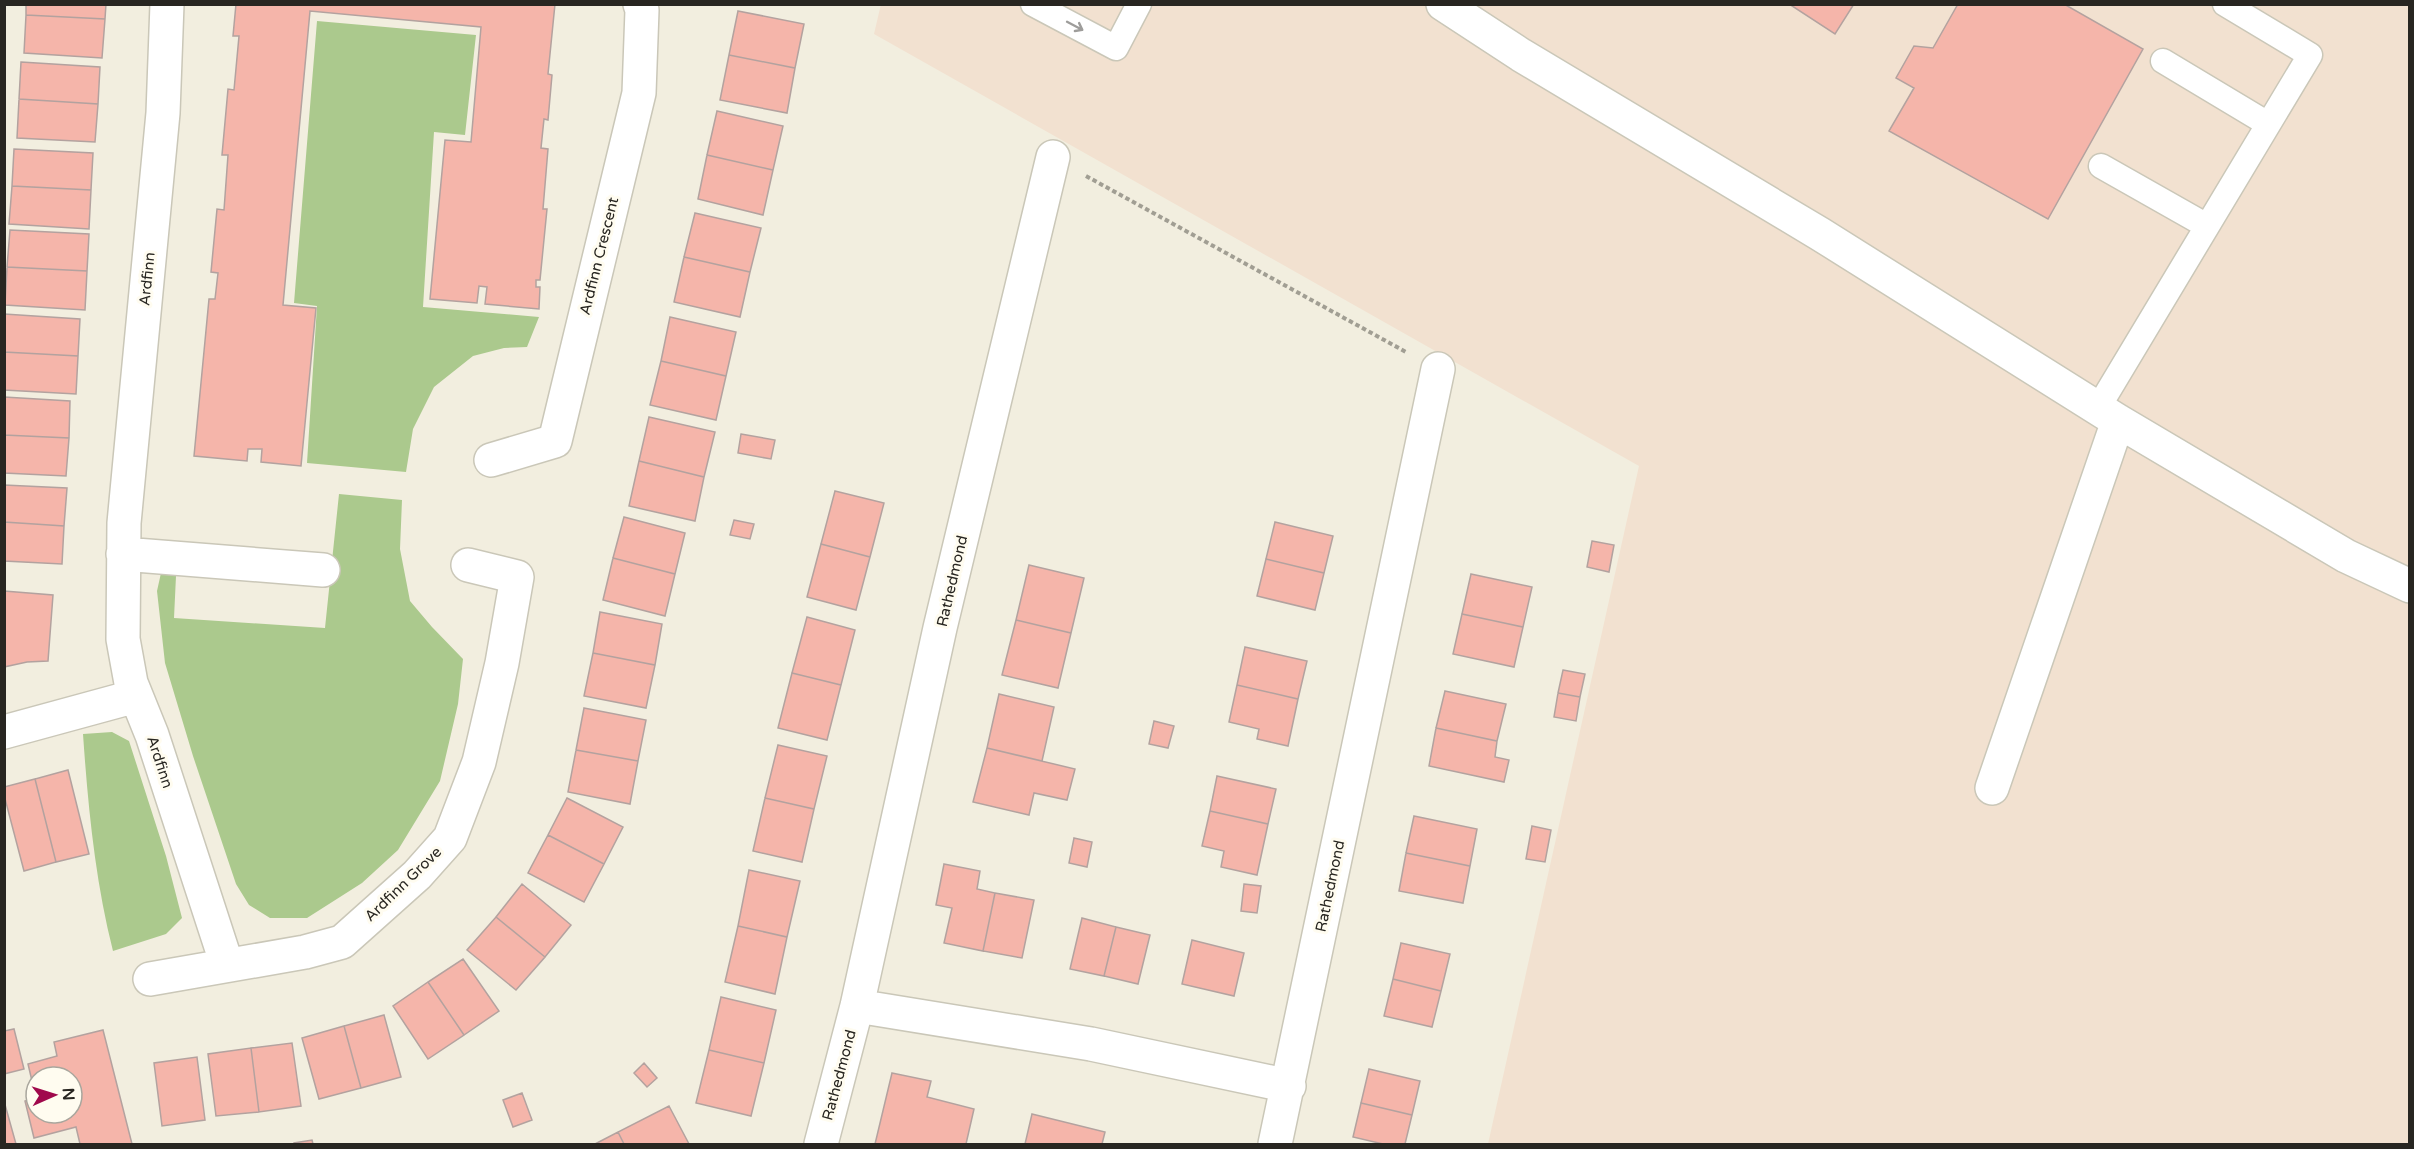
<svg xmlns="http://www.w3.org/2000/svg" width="2414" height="1149" font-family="'Varela Round',sans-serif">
<rect width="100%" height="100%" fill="#f2eedf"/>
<path fill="#f2e1d0" d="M881 4 2409 5V1144H1488L1639 466 874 34Z"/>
<path fill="#abc98d" d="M317 21 476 35 465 135 434 132 423 307 539 317 527 347 504 348 473 356 434 387 413 429 406 472 307 463 317 306 294 303Z
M339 494 402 500 400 549 410 601 432 627 463 659 458 704 440 781 398 850 362 883 307 918H270L249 905 236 884 193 756 165 663 157 591 161 573 176 576 174 618 325 628Z
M112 732 129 741 166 856 182 918 166 934 113 951C95 880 88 806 83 734Z"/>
<path fill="#f5b5aa" stroke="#b3a29f" stroke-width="1.5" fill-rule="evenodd" d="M26 4H106L105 19 26 15Z
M236 4H555L548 74 552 75 548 120 544 119 541 148 548 149 543 209H547L540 280H536V287H540L539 309 485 304 487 287 479 286 477 303 430 299 445 140 471 142 481 27 310 11 283 305 316 308 301 466 261 462 262 449H248L247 461 194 456 209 299H215L218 273 211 272 217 209 224 210 228 155H222L228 89 234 90 239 36H233Z
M1789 4H1854L1835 34Z
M1958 4H2064L2143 49 2048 219 1889 131 1914 88 1896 78 1914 46 1933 48Z
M738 11 804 24 795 68 729 55Z
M26 15 105 19 102 58 24 53Z
M729 55 795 68 787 113 720 100Z
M21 62 100 67 98 104 19 99Z
M19 99 98 104 95 142 17 138Z
M717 111 783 126 773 170 707 155Z
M14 149 93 153 91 190 12 186Z
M707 155 773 170 763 215 698 199Z
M12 186 91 190 89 229 9 224Z
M695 213 761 228 750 272 684 257Z
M10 230 89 234 87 271 7 267Z
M684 257 750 272 740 317 674 302Z
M7 267 87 271 85 310 5 305Z
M4 314 80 319 78 356 4 352Z
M670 317 736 332 726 376 661 361Z
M4 352 78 356 76 394 4 390Z
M661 361 726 376 716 420 650 405Z
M4 397 70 401 69 438 4 435Z
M649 417 715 432 704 477 639 461Z
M741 434 775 440 771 459 738 453Z
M4 435 69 438 66 476 4 473Z
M639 461 704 477 695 521 629 506Z
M4 485 67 488 64 526 4 522Z
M835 491 884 503 870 557 821 544Z
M624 517 685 533 675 574 613 558Z
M734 520 754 524 750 539 730 535Z
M4 522 64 526 62 564 4 561Z
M1275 522 1333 536 1324 573 1266 559Z
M1592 541 1614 545 1609 572 1587 567Z
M821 544 870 557 856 610 807 597Z
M613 558 675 574 665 616 603 600Z
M1266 559 1324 573 1315 610 1257 596Z
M1029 565 1084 578 1071 633 1016 620Z
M1471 574 1532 587 1523 627 1462 614Z
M4 591 53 595 48 661 27 662 4 667Z
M600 612 662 624 655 665 593 653Z
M1462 614 1523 627 1514 667 1453 654Z
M807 617 855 630 841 685 792 673Z
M1016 620 1071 633 1058 688 1002 675Z
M1245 647 1307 661 1298 699 1237 685Z
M593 653 655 665 646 708 584 696Z
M1563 670 1585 674 1580 697 1558 693Z
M792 673 841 685 827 740 778 728Z
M1237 685 1298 699 1288 746 1257 739 1259 729 1229 722Z
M1445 691 1506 704 1497 741 1436 728Z
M1558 693 1580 697 1576 721 1554 717Z
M999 694 1054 707 1042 761 987 748Z
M584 708 646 720 638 761 576 750Z
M1154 721 1174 726 1168 748 1149 744Z
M1436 728 1497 741 1495 757 1509 760 1504 782 1429 766Z
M778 745 827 756 814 809 765 798Z
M987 748 1075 769 1067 800 1034 793 1029 815 973 802Z
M576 750 638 761 630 804 568 792Z
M68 770 89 854 56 862 35 779Z
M1217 776 1276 789 1268 824 1210 811Z
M35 779 56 862 24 871 4 795V787Z
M567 798 623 827 604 864 548 835Z
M765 798 814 809 802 862 753 851Z
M1210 811 1268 824 1257 875 1221 867 1224 851 1202 846Z
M1414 816 1477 829 1470 866 1406 853Z
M1532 826 1551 830 1545 862 1526 859Z
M548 835 604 864 584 902 528 873Z
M1074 838 1092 842 1087 867 1069 863Z
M1406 853 1470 866 1463 903 1399 891Z
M944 864 980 871 977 889 995 893 983 951 944 943 952 908 936 905Z
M749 870 800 881 787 937 738 926Z
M522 884 571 925 545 957 496 917Z
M1244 884 1261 886 1257 913 1241 911Z
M995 893 1034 900 1022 958 983 951Z
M496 917 545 957 516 990 467 950Z
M1082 918 1116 927 1104 976 1070 969Z
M738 926 787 937 775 994 725 982Z
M1116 927 1150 935 1138 984 1104 976Z
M1192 940 1244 953 1234 996 1182 984Z
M1401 943 1450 954 1441 991 1393 979Z
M463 959 499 1011 464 1035 428 982Z
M1393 979 1441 991 1432 1027 1384 1016Z
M428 982 464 1035 428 1059 393 1006Z
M721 997 776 1010 764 1063 709 1050Z
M384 1015 401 1077 361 1088 344 1026Z
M344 1026 361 1088 319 1099 302 1038Z
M14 1029 24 1069 4 1074V1031Z
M103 1030 132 1144H80L76 1127 34 1138 25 1101 36 1098 28 1064 57 1056 54 1042ZM36 1077H72V1113H36Z
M292 1043 301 1106 259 1112 251 1048Z
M251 1048 259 1112 216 1116 208 1054Z
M709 1050 764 1063 751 1116 696 1103Z
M197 1057 205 1120 162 1126 154 1063Z
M644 1063 657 1078 647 1087 634 1073Z
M1369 1069 1420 1081 1412 1115 1361 1103Z
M892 1073 931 1081 927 1097 974 1109 966 1144H875Z
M522 1093 532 1120 513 1127 503 1100Z
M4 1101 16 1144H4Z
M1361 1103 1412 1115 1405 1144H1383L1353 1137Z
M669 1106 689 1144H624L618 1132Z
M1032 1114 1105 1132 1102 1144H1025Z
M618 1132 624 1144H595Z
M312 1140 313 1144H294V1143Z"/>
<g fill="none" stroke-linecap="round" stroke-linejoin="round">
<g stroke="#cac7b8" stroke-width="27">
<path id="lane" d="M1033 4 1116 48 1139 4
M2163 61 2268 124
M2101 166 2207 226
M2098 408 2310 55 2225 4"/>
</g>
<g stroke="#cac7b8" stroke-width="36">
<path id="street" d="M167 4 163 113 124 523 123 639 131 683 152 735 227 965
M1443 4 1521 55 1820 234 2118 421 2346 556 2410 586
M491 460 555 441 639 93 642 10 640 4
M123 554 323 570
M4 732 136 696
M1992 788 2118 421
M150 979 305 952 342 942 417 875 450 838 479 762 502 663 517 577 468 565
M857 1006 1091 1044 1289 1086
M821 1144 857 1006 940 628 1053 157
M1275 1144 1438 369"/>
</g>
<path stroke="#a19e93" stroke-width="4" stroke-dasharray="4.5 3" stroke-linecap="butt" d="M1086 176 1406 352"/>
<use href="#lane" stroke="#fff" stroke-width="24"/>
<use href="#street" stroke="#fff" stroke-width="33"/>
</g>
<defs><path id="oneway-shaft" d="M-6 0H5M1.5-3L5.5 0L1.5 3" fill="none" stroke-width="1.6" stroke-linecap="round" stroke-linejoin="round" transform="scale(1.5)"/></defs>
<use stroke="#9e9d9b" href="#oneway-shaft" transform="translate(1075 26) rotate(28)"/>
<g text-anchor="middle" stroke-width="6" stroke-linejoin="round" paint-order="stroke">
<g font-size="15" fill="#282621" stroke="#fffcf0">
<text transform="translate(599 256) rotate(-76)" y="5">Ardfinn Crescent</text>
<text transform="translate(147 279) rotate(-84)" y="5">Ardfinn</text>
<text transform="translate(952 581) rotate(-77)" y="5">Rathedmond</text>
<text transform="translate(160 762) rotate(72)" y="5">Ardfinn</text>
<text transform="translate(403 884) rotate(-44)" y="5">Ardfinn Grove</text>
<text transform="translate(1330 886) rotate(-78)" y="5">Rathedmond</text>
<text transform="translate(839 1075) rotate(-75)" y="5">Rathedmond</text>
</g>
</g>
<rect width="2414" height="1149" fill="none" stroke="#282621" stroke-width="12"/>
<g transform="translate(54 1095) rotate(87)"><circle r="28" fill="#fffcf0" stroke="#a9a69d" stroke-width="1.5"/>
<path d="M0-4.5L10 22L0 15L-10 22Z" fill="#a0094c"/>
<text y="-9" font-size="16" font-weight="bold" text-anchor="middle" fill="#282621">N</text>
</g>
</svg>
